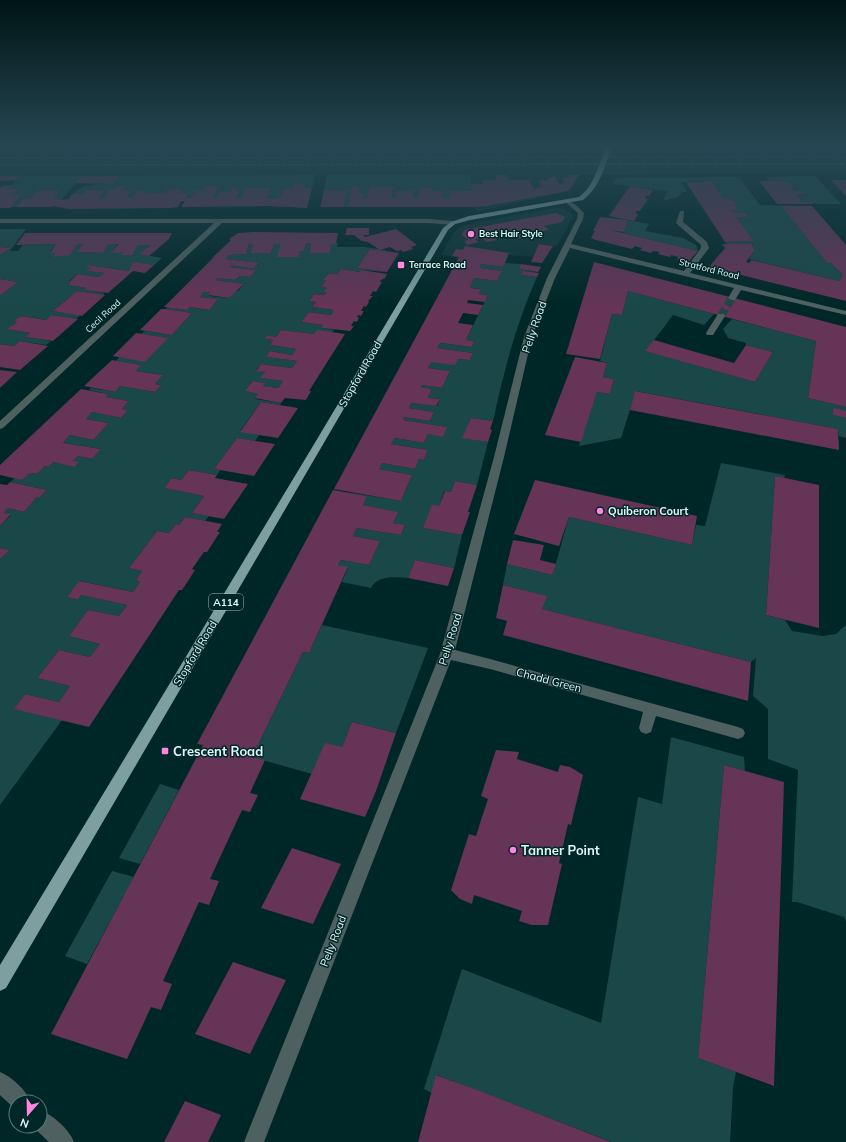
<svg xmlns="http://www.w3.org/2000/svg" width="846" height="1142" font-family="Mulish,sans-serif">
<rect width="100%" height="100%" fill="#002728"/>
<path fill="#0c3435" d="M628 151 846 152V172L579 175 571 190 477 212 474 207 470 175 0 176V152Z
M554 208H562L571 213 572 218 557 246 539 244 533 257 509 255 505 263 441 255 454 232 460 227 468 224Z"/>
<path fill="#1a4849" d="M67 146H108L107 148H118L120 146 394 147V150L413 148V150H436V148H438V150L444 151V148H452V151L457 150V148H465V151H470V148H478V151H483V148H491V151H496V148L504 149V151H509V149H517L518 151H522V149H530L531 151H62Z
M316 175 312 188H303L304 184H294L292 189H283L280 197 267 198 271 188H246L241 198H236L240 189H236L237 187H232L230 192H222L216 198H213L219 186 204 191H195L190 198H186L188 193H180L182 189 172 188 167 189 165 193H147L148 191 134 198H127L131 192 122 191 125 186H117L114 190H109L104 198H98L103 190H87L83 194H72C84 183 98 184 113 184L119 176Z
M327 175H470L472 191H450V198H442L441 191H432V188H419L418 198H413V191H397L396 198H392L393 187H369L367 198H363L364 193H359L360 187H353L348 207H344L347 190H324Z
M21 176H81L61 200H58L59 198H54L60 190H38L31 198H24L17 207H10L13 195 18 190 8 189Z
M815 176 841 204H816L813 202H803L796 195 806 194 803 191H793L790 187H796L794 184H788L784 181H769L766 177Z
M739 177 760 205 812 206H781L827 263H831L843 275 839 281 749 259 755 250 751 244H727L725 242 753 241 736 217H748L745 213H734L731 210 739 209 735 204 738 203 732 199H724L711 181 681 182 687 192H682L678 197 663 201 668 191 613 184 615 179 622 178Z
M628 220 649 224 645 231 683 238 696 245 698 251 623 233Z
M0 229H26L10 251H18L23 245 56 244 50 252 56 253 59 255H70L78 244H83L78 252 103 253 109 244H117L113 252H123L122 255H131L138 245H151L140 254 162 258 154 265 133 263 129 271 88 265 91 268 87 271 104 273 99 277 78 274 69 281 71 282 68 285 87 288 85 290 104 293 103 295 77 291 53 311 80 315 76 319 51 315 46 320 21 316 15 321 17 322 8 329 30 333 25 337 51 341 46 345 20 341 14 346 0 344V296L18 282 0 279V255L9 248 0 247Z
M311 243 309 253H330L332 243H338L337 247H364L386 250 385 251 370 249 357 268 387 272 362 270 360 272 341 269 337 274 329 273 324 279 326 280 321 287 327 288 323 292 326 293 324 295 314 294 309 301 316 302 312 307 334 310 331 315 309 312 301 322 323 325 321 328 334 330 332 333 314 334 281 330 276 337 267 335 265 339 273 340 270 345 296 349 292 355 270 351 266 357 297 361 292 368 261 364 256 370 265 372 261 378 283 381 278 388 263 386 264 383 253 381 246 391 258 394 255 399 281 403 280 405 261 402 240 431 259 435 255 441 237 438 214 469 220 470 217 475 189 470 181 480 172 478 164 488 204 496 192 513 209 516 205 521 185 517 179 525 176 524 169 533 157 531 129 568 142 571 136 580 140 582 133 592 80 581 67 597 78 600 81 595 127 605 119 616 88 610 69 636 100 644 90 657 59 650 37 678 70 686 59 702 25 694 15 708 62 720 0 805V559L8 550 0 548V526L11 515 4 513 8 508 24 512 37 497 39 498 47 490 10 482 15 478 22 480 30 473 37 474 45 466 49 467 53 462 74 467 73 461 78 456 92 459 101 449 63 443 70 435 93 440 109 423 86 419 92 412 121 418 128 410 122 409 129 401 106 397 108 394 89 390 91 388 115 392 120 386 155 392 161 385 155 384 163 375 136 371 141 365 116 361 119 357 145 361 167 338 141 334 145 331 172 335 192 313 166 309 168 307 187 310 190 307 208 310 218 299 200 297 204 292 210 293 209 296 229 298 235 291H238L244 284 216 280 218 278 235 280 240 276 250 277 256 270 230 267 232 265H258L260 263 226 259 229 255 246 254 249 244H253L250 253H271L274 244H281L299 257 300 251H304L306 244Z
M505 263 521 264 519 269 539 273 523 271 521 275 537 277C516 324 504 371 493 421L471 418 463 437 488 442 477 485 455 481 451 492 444 491 439 506 423 528 462 535 454 568 415 560 408 578C396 577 377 575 371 588L342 582 348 568 338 565 341 560 369 565 380 541 353 536 357 528 401 535 405 526 393 523 397 512 363 505 367 496 335 490 401 501 412 475 379 469 382 463 415 469 419 459 424 460 428 450 391 444 395 438 424 443 428 434 443 436 446 427 403 420 404 417 430 421 434 412 409 408 411 403 437 406 440 399 428 398 432 389 421 387 422 385 442 388 450 371 428 368 431 362 458 359 470 360 473 353 437 348 440 343 472 347 474 341 466 340 488 295 479 294 481 289 470 288 474 278 497 281 502 271 480 268 481 264 503 267Z
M628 291 714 314 704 325 673 315 646 351 755 382 773 352 746 345V343L728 338 723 329 732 319 816 341 808 398 846 407V411L833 409V415L846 418V438L839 436 838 429 636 391 621 438 579 446 597 392 610 394 614 379 603 377 607 363 600 361 612 314 622 315Z
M721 463 785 475 784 478 775 476 766 615 785 620 792 631 823 636 836 634 846 625V921L844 917 797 902H792L798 770 768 759V709L753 696 756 658 751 662 542 609 546 596 503 585 507 564 552 575C559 556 563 536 569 517L692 545 696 525 705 526Z
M322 625 428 648 396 733 352 722 342 747 312 774 252 757 303 652 309 653Z
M671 737 744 757 745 771 724 765 698 1058 736 1072 733 1087 730 1142H612L437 1075 432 1093 424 1089 462 969 601 1023 638 797 662 804Z
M160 784 179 790 140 864 119 858Z
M112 871 134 877 87 964 65 956Z"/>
<path fill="#653457" d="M0 146H60L56 151 0 152Z
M395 146H530V149H522V151H518L517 149H509V151H504V149L496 148V151H491V148H483V151H478V148H470V151H465V148H457V150L452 151V148H444V151L438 150V148H436V150H413V148H406V150H394Z
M532 146H588L586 150H532Z
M495 175H507L508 180H529L534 189 541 187 539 180H549L548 177H556L559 184 564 183 562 177 569 178 570 175H579L568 191 487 206 474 207H348L352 187H360L359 193H364L363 198H367L369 187H393L392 198H396V191H413V198H418L419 188H432V191H442V198H450V191H472L471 184H483V180H496Z
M0 176H21L17 180 6 181H0Z
M81 176H119L113 184 75 183Z
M831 180H846V196L843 193Z
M711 181 724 199H732L739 204H735L739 210H731L734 213H745L747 215 748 217H736L754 241 725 242 686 182Z
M759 181H784L788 184H793L796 187H790L793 191H803L806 194 796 195 803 202H813L814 204H777Z
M294 183 304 184 303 188H312L307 208 270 206 181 207 185 201H181L178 207 170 208 69 209 53 206 52 207H16L24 198H31L38 190H60L54 198H59L58 200 69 199 72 194H83L87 190H104L98 198H104L109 190H114L117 186H125L122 191H131L127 198H134L138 191H148L147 193H165L167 189 172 188 182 189 180 193H188L186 198H190L195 191H204L206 186H219L213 198H216L221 192H230L232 187H237L236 189H240L236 198H241L245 188H271L267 198H273L280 197 283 189H292Z
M12 185 8 189H19L13 195H21L10 208H0V188L3 186Z
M630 186 653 190 649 196H646L645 198 648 199 640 211H637L635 213 638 214 634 221 609 216Z
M324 190H348L344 207H320Z
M781 206H812L846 245V301L709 267 725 248 722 244H751L755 250 746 262 749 263 752 260 839 281 843 275 831 263H827Z
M556 213 565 217 562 222 544 226 549 230 532 233 527 229 518 231 526 237 518 239 515 236 506 238 501 234 492 236 497 240 487 242 482 238 475 239 479 242 468 245 464 241 468 240 462 235 464 230Z
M600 217 628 220 624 232 610 230 698 251 688 262 677 259 678 257 671 255 670 257 658 254 660 252 653 251 651 253 640 250 642 248 635 246 632 249 596 240 591 238 595 231H593Z
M347 228H369V235H363L365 237 396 229 417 245 411 247 413 249 403 252 401 250 397 251 390 247 380 250 368 242 362 241 354 235H345Z
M253 232 338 233 336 244 332 243 330 253H309L311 243 306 244 304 251H300L299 257H277L281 244H274L271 253H250L253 244H249L246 254 229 255 226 259 260 263 252 268 232 265 230 267 256 270 250 277 240 276 235 280 218 278 216 280 244 284 229 298 208 295 210 293 204 292 200 297 218 299 209 310 190 307 187 310 164 307 214 257H213L231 240 229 239 238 233Z
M25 233H172L169 239 149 256 139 254 151 245H138L132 255H121L123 252 112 253 118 244H109L103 253 77 252 83 244H78L70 255 53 257 56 253H50L56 244 16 245Z
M539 244 553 246 542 263 531 262Z
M465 246 509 253 503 267 481 264 480 268 502 271 497 281 474 278 470 288 481 289 479 294 488 295 485 302 468 300 467 303 483 305 478 315 463 313 458 323 473 325 466 340 474 341 472 347 440 343 437 348 473 353 470 360 458 359 455 365 431 362 428 368 450 371 442 388 422 385 421 387 432 389 428 398 440 399 436 406 411 403 409 408 434 412 430 421 404 417 403 420 447 427 443 437 428 434 424 443 395 438 391 444 428 450 424 460 419 459 415 469 382 463 379 469 412 475 401 501 334 489 459 257 452 256 456 249 463 250Z
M0 247 10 248 0 255Z
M370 249 385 251 399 253 387 272 357 268Z
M133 262 154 265 145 273 133 271 108 293 84 290 87 288 68 285 71 282H69L78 274 99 277 104 273 86 271 91 268 86 267 88 265 129 271Z
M594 262 846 327V407L808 398 816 341 628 291 622 315 612 314 600 359 566 354Z
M521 264 541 267 538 272 519 269Z
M341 269 360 272 361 270 387 274 385 278 381 280 380 282H382L376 292 373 291 370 296H373L368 301 369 302 366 307 364 306 361 311H364L361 316 358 315 357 317H359L357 322 354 321 351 326H354L350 331 321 328 323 325 301 322 309 312 331 315 334 310 312 307 316 302 309 301 314 294 324 295 326 293 323 292 327 288 321 287 326 280H323L329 273 337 274Z
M523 271 539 273 537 277 521 275Z
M0 279 18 282 0 296Z
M77 291 105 295 82 316 53 311Z
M161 309H166L192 313 172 335 140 330Z
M51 315 78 319 53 341 25 337 30 333 7 329 17 322 14 321 21 316 46 320Z
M281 330 314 334 317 330 345 334 309 391H311L306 400 285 398 281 403 255 398 258 394 245 391 253 381 265 383 263 386 278 388 283 381 260 378 265 372 256 371 261 364 292 368 297 361 266 357 270 351 292 355 296 349 270 345 273 340 265 339 267 335 276 337Z
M136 333 168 338 145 362 113 356Z
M654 340 734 363 746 345 773 352 755 382 645 351Z
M20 341 48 346 20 370 0 367V344L14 346Z
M575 357 607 363 603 377 614 379 610 394 597 392 581 442 545 435Z
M112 360 141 365 136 371 163 375 155 384 161 385 155 392 120 386 115 392 84 386Z
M0 370 17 372 0 388Z
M81 389 108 394 106 397 129 401 122 409 128 410 121 418 92 412 86 419 109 423 93 440 70 435 63 443 101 449 92 459 78 456 73 461 79 462 74 467 53 462 49 467 45 466 37 474 30 473 22 480 0 475V465Z
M635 391 838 429 839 450 630 410Z
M261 402 298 408 278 438 240 432Z
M833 408 846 411V418L833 415Z
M471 418 493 421 490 429 492 430 488 442 462 438Z
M237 438 275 444 254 476 214 469Z
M189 470 217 475 215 478 248 484 224 519 192 513 204 496 164 488 172 478 181 480Z
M775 476 819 485V628L766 615Z
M535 480 697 516 692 545 569 517 559 546 514 534Z
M455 481 477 485 468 512H470L462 535 423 528 432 505 439 506 445 491 451 492Z
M10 482 47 490 39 498 37 497 24 512 8 508 4 513 11 514 0 526V484L7 485Z
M333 490 367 496 363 505 398 512 393 523 405 525 401 535 357 528 353 536 380 541 369 565 341 560 338 565 348 567 309 653 303 652 252 757 265 760 250 793 258 795 250 812 242 810 210 879 219 881 209 905 199 902 163 981 172 984 161 1010 151 1007 127 1059 51 1034 203 745 197 744Z
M185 517 222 524 217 532H220L207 552H204L192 569 195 570 188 581 182 590H179L89 727 14 709 25 694 59 702 70 686 37 678 59 650 90 657 100 644 69 636 88 610 119 616 127 605 81 595 78 600 67 597 79 581 133 592 140 582 136 580 142 571 129 568 157 531 169 533 176 524 179 525Z
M513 540 544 545 540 560 556 564 552 575 507 564Z
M0 548 9 550 0 559Z
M415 560 454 568 448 586 408 578Z
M503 585 547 596 542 609 751 662 748 701 503 635 507 621 496 618Z
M352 722 396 733 376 791 365 817 300 799 325 743 342 747Z
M496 750 519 752 517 759 558 772 560 765 570 767 583 775 571 825 568 824 559 863 562 864 548 925H532L519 921 522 911 474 895 472 904 460 899 451 890 469 834 476 836 482 817 488 799 481 796Z
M724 765 784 782 774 1086 698 1058Z
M292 848 341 864 313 924 261 908Z
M233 962 286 980 250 1054 195 1034Z
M436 1075 480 1091 611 1142H418Z
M185 1101 221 1115 208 1142H164Z"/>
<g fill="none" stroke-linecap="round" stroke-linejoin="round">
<path stroke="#224647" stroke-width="8" stroke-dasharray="8 4" stroke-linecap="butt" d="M721 316 732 298"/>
<path fill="#4f6060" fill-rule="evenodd" d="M568 200 577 206 584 213 583 219 571 244 684 271 701 248V245L676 223 680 211H684L683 222 707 242 709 248 690 273 846 311V315L741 290 735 300H732L728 298 734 288 570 248 555 278 532 337 504 457 455 650 490 659 738 727 743 729 745 733 743 737 738 739 656 716 651 732 646 734 641 732 639 728 643 712 490 669 451 660 264 1142H244L440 654 494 457 524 337 547 278 577 219 578 213 565 202Z
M0 219H429L453 221 456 223 453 225 429 223H222L3 428 0 429V421L214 223H0Z
M718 314H724L725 316 713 335H707L706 333Z
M0 1072C12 1077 26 1090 31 1102H16V1110L0 1095Z
M40 1110C53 1115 69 1129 74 1142H49L33 1127 40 1126Z"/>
<path fill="#7d9f9f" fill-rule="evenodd" d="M606 146H612C605 166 600 187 583 200L470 220 455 224 448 230 6 988 0 991V965L313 446 443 228 451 222 469 216 579 197C595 185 599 164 606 146Z"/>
<path stroke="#829f9f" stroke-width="1.5" stroke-dasharray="1 2" stroke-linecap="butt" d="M0 158 846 157
M0 165 846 164"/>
</g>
<linearGradient id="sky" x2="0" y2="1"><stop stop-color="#001516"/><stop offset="0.48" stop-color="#264753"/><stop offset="1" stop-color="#264753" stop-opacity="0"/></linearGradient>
<rect width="846" height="306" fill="url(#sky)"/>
<g fill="#ff85de" stroke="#002728" stroke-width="1.5">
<circle cx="471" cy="234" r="4"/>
<rect x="397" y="261" width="8" height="8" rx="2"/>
<circle cx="600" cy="511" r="4"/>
<rect x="161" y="747" width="8" height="8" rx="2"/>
<circle cx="513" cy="850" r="4"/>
</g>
<g text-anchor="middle" stroke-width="3" stroke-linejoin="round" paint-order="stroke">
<g font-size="9" font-weight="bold" fill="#e1f7f7" stroke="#002728" text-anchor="start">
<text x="479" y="237">Best Hair Style</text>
<text x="409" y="268">Terrace Road</text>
</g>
<g font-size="9" fill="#e1f7f7" stroke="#002728">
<text transform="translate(709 269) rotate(14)" y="3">Stratford Road</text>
<text transform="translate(103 316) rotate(-43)" y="3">Cecil Road</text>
</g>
<rect fill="#002728" stroke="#9eb9b9" stroke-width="1" x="209" y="594" width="34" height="16" rx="3"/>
<g font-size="10" font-weight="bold" fill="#e1f7f7">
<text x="226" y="606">A114</text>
</g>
<g font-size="11" fill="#e1f7f7" stroke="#002728">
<text transform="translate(534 327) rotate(-71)" y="4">Pelly Road</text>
<text transform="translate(360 374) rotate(-60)" y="4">Stopford Road</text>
<text transform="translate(450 639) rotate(-73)" y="4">Pelly Road</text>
<text transform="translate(195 653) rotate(-59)" y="4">Stopford Road</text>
<text transform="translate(549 680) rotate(15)" y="4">Chadd Green</text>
<text transform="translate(333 941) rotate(-69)" y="4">Pelly Road</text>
</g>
<g font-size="11" font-weight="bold" fill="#e1f7f7" stroke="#002728" text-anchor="start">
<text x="608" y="515">Quiberon Court</text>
</g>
<g font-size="13" font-weight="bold" fill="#e1f7f7" stroke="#002728" text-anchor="start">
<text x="173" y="756">Crescent Road</text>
<text x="521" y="855">Tanner Point</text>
</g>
</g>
<g transform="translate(28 1114) rotate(200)"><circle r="19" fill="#002728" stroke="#5a7a7b"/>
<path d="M0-3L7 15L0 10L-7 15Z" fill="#ff85de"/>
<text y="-6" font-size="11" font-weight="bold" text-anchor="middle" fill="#e1f7f7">N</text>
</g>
</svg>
